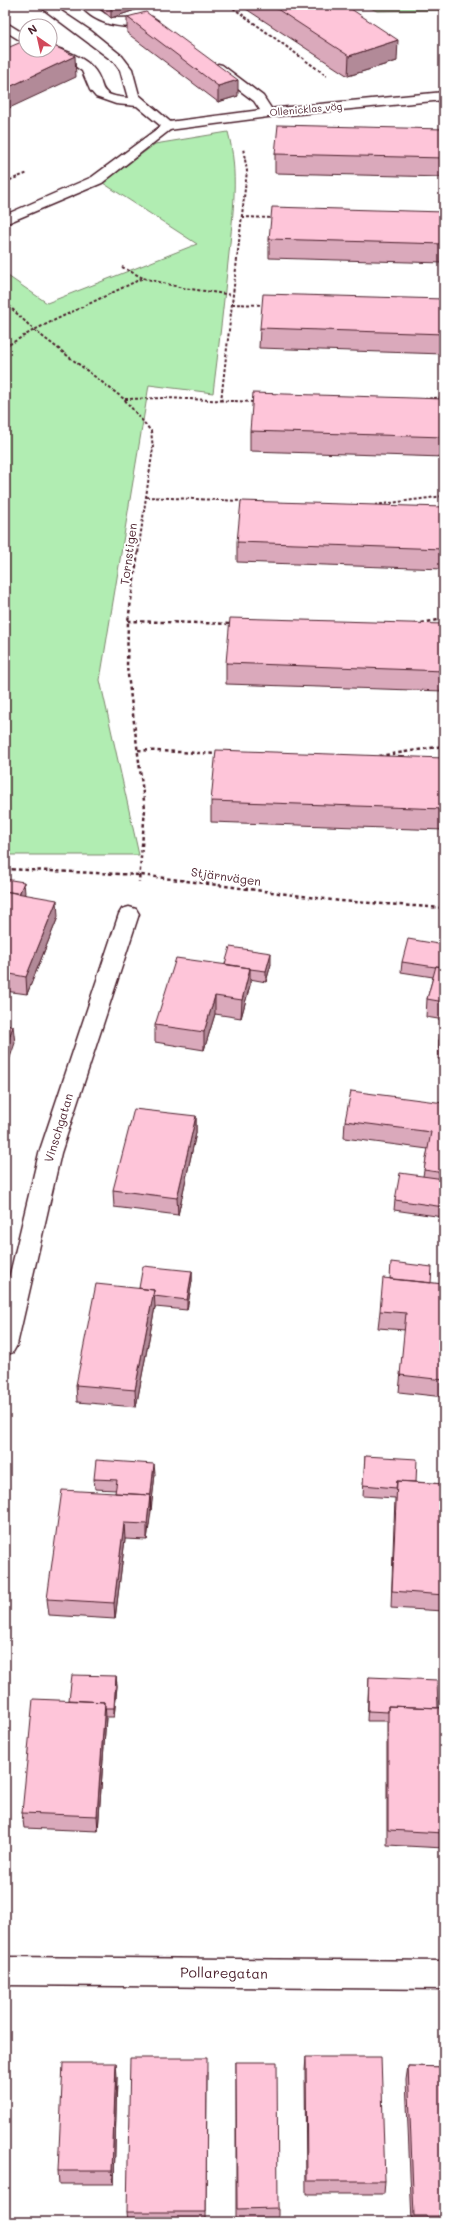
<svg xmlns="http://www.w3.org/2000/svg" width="449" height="2227" font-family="Mali,sans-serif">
<rect width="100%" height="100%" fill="#fff"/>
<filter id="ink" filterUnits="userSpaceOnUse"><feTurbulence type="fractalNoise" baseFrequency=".025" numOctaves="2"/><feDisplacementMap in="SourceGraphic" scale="8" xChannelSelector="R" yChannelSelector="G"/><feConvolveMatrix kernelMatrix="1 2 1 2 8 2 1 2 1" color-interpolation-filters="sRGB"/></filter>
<g filter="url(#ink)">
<path fill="#b1edb2" stroke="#7e866e" d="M364 5H444V10L377 11Z
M228 132C239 172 233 213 229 253 224 300 219 346 213 393L149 385 100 680 139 855H5V274L47 303 197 244 103 183 155 144Z"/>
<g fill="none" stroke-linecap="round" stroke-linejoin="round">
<g stroke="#4a1f2b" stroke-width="3">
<path id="service" d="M38 5H52L91 31 122 56 132 69 139 95 175 126 102 183 5 224V215L92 177 161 126 137 106 116 104 96 97 90 90 82 71 68 61 46 53 44 50H50V46C64 50 82 56 92 67 109 85 92 95 128 98L120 70 114 62Z
M80 5H93L105 14 116 18 152 17 158 21 156 24C131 30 97 28 80 5Z
M5 22 26 35V44L5 31Z
M218 64 222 65 263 96 274 113 272 116H264L254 101 214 71 212 68Z"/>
</g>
<g stroke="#4a1f2b" stroke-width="3">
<path id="minor" d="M444 92V100L268 117 169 130 162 126 169 122 268 109Z
M129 907 136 909 139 914 61 1153 17 1345 13 1352 5 1355V1295L39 1153 119 914 122 909Z
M5 1957 444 1961V1989L5 1985Z"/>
</g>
<path stroke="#4a1f2b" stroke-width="2" stroke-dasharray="3 2" stroke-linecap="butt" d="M229 5 327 76
M5 182 28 173
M242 217 274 218
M122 267 143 278
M5 302 34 330 124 399 151 431 153 448 138 553
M232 304 264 305
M5 347 34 330 143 278 183 288 233 295
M125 399 165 398 255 402
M424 399 444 397
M221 401 247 171 243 148
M146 497 242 501
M375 505 444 496"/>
<path stroke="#4a1f2b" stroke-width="2.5" stroke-dasharray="3.5 3" stroke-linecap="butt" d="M138 552 128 621 127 667 145 809 139 882
M128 621 232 624
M415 624 444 619
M138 750 218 754
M379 756 444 746
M5 869 141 875 340 901 444 908"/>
<use href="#service" fill="#fff" fill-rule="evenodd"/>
<use href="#minor" fill="#fff" fill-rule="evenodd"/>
</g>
<path fill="#daa9bb" stroke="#4a1f2b" d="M101 5H150L111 18 102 10Z
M240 5H345L397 61 348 76Z
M127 17 238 96 218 102 127 33Z
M444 129V177L275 173V154Z
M444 212V263L269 258V239Z
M444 299V354L259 348 260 328Z
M444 399V457L250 451V431Z
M444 507V569L237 562V542Z
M444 624V691L226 684V663Z
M444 758V830L211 822V801Z
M5 879 25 893 24 894 58 917 27 994 5 991Z
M444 945V1020L426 1017 427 999 433 977 401 972 402 962Z
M225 964H271L266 982 250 979V985L241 1018 215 1014 204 1050 155 1042V1025Z
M444 1022V1060L438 1059 439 1041Z
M444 1103V1210L443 1217 394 1210 395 1200 423 1176 428 1149 344 1138 345 1121Z
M196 1116V1133L178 1215 114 1207 113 1190Z
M192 1271V1281L187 1310 155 1307 136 1407 77 1402 76 1385 139 1288Z
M431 1283 444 1284V1397L399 1392 405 1330 378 1328 380 1311Z
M365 1456 416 1482 444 1484V1611L391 1608 395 1498 363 1496Z
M155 1474 147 1540 125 1539 115 1619 49 1615 47 1599 115 1493 116 1490 95 1489 94 1479Z
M116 1676 117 1686 114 1717H106L98 1831 24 1828 22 1813 69 1700Z
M369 1677 438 1708H444V1848L387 1845V1721H367Z
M306 2057 385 2181 384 2194H306L305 2071Z
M236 2062 278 2208V2221L236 2222Z
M408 2066 444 2067V2222H412L406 2080Z
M207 2072 206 2222H128L127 2212Z
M117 2076 114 2184H59L58 2171Z"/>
<path fill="#b28a98" stroke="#4a1f2b" d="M111 5H150L111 18Z
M398 40 397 61 348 76 349 56Z
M75 56 76 77 5 110V89Z
M238 80V96L218 102V86Z
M24 882 25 893 18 910 17 900Z
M57 900 58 917 27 994 26 977Z
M271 953V964L266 982V971Z
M250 968V985L241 1018 242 1000Z
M215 996V1014L204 1050V1032Z
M13 1026 15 1043 5 1072V1050Z
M196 1116V1133L178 1215 177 1198Z
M192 1271V1281L187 1310V1300Z
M154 1290 155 1307 136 1407 135 1390Z
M154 1464 155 1474 151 1511 150 1501Z
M150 1495 151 1511 147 1540V1524Z
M124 1523 125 1539 115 1619 114 1603Z
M116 1676 117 1686 114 1717V1708Z
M105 1702 106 1717 98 1831 97 1816Z
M116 2063 117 2076 114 2184 112 2171Z"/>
<path fill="#fec5d9" stroke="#4a1f2b" d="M271 5H345L398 40 349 56Z
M146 12 238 80 218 86 127 17Z
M26 40V50H50V44L75 56 5 89V49Z
M278 125 444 129V158L275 154Z
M272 207 444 212V244L269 239Z
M263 294 444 299V334L260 328Z
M253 393 444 399V437L250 431Z
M241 501 444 507V549L237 542Z
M230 618 444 624V671L226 663Z
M216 750 444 758V809L211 801Z
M5 879 24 882 19 894 5 891Z
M5 891 57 900 26 977 5 973Z
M408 939 444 945V967L436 966 435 967 402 962Z
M230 947 271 953 266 971 250 969V968L225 964Z
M176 958 250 968 242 1000 215 996 204 1032 155 1025Z
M436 966 444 967V1002L427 999Z
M444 1022V1042L439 1041Z
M5 1025 13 1026 5 1050Z
M351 1091 444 1103V1173L424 1170 431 1132 345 1121Z
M134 1109 196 1116 177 1198 113 1190Z
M400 1173 444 1179V1207L395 1200Z
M391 1262 432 1267 431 1283 390 1279Z
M143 1266 192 1271 187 1300 154 1296V1290L139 1288Z
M383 1278 444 1284V1380L400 1375 406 1313 380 1311Z
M96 1284 154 1290 135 1390 76 1385Z
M365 1456 417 1459 416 1482 397 1481 396 1488 363 1485Z
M96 1460 154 1464 150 1501V1495L115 1493 117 1480 94 1479Z
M397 1481 444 1484V1595L392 1591Z
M62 1490 150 1495 147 1524 124 1523 114 1603 47 1599Z
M72 1675 116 1676 114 1708H105V1702L69 1700Z
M369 1677 437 1680 438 1708 388 1706V1712L368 1711Z
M33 1699 105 1702 97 1816 22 1813Z
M388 1706 444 1708V1833L388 1830Z
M306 2057H381L385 2181H307Z
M130 2058H207L206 2212H127Z
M236 2062H277L278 2208 237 2209Z
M63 2063H116L112 2171H58Z
M408 2066 444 2067V2216H414Z"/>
</g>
<g text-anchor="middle" stroke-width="4" stroke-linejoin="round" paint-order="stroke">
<g font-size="10" fill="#4a1f2b" stroke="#fff">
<text transform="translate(306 109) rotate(-5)" y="4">Ollenicklas vög</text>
</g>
<g font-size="12" fill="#4a1f2b" stroke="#fff">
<text transform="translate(129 554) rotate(-82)" y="4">Tornstigen</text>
<text transform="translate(226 877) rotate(8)" y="4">Stjärnvägen</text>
<text transform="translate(59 1128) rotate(-73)" y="4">Vinschgatan</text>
</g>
<g font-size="14" fill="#4a1f2b" stroke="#fff">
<text transform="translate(224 1973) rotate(1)" y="5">Pollaregatan</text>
</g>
</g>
<rect width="449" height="2227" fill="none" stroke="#fff" stroke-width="20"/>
<rect x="10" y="10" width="429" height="2207" fill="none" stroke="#4a1f2b" stroke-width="1.5" filter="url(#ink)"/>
<g transform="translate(38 38) rotate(326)"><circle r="19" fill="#ffffff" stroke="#b7a5aa"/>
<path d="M0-3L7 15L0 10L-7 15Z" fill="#d1495b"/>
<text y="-6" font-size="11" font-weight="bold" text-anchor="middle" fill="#4a1f2b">N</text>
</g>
</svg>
